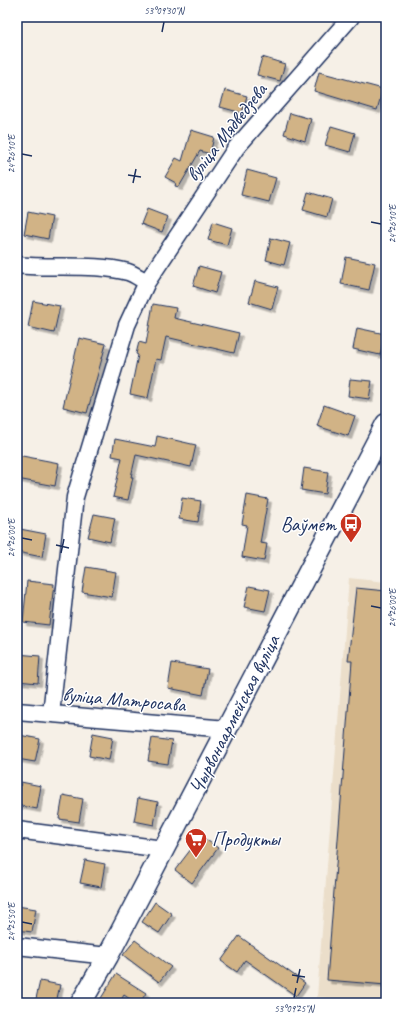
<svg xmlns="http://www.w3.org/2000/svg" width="403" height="1020" font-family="Caveat,sans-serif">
<defs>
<filter id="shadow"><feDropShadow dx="3.5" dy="3.5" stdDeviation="0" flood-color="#0004"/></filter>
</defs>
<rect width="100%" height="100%" fill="#f6f0e7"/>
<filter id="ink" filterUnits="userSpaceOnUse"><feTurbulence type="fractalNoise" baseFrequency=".025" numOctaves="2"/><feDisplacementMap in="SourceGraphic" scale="8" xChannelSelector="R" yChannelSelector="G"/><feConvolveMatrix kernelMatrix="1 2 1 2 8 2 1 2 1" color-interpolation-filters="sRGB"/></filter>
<g filter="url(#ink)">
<path fill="#ebdeca" d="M349 578 386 582V1003L317 997Z"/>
<path fill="#d1b386" stroke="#1b2f5e" filter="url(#shadow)" d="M262 57 285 64 280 81 257 75Z
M319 72 383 89 377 110 314 91Z
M225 90 247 96 242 113 220 107Z
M290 113 311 119 305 141 284 134Z
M331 126 355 133 350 152 325 145Z
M191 130 214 137 210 154 200 151 179 187 175 186 176 183 165 177 176 158 182 161Z
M247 170 276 178 269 202 241 195Z
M308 192 332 199 327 217 303 210Z
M147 209 168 217 162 232 141 224Z
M28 212 52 217 48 239 24 234Z
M213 222 232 228 227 245 208 240Z
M271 238 290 243 284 265 266 260Z
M346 257 375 263 369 290 341 284Z
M199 266 221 272 215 293 193 286Z
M255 281 278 287 272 309 249 302Z
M33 301 60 306 54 333 28 327Z
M153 304 176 308 174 318 239 333 234 353 166 337 161 360 156 359 148 398 130 394 138 355 136 354 139 342 146 344Z
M357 328 385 334 380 355 353 349Z
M79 338 106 344 87 413 63 407Z
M350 379 372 381 369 399 348 396Z
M324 405 355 416 348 436 317 426Z
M157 436 196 445 191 467 136 455 131 477H133L128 500 113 497 122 458 112 456 115 439 155 447Z
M17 455 59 463 55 486 17 479Z
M304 468 328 472 325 494 301 490Z
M247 495 268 499 260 543 267 544 264 561 242 557 247 525 242 524Z
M182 498 201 501 198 522 179 519Z
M94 514 115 518 110 542 88 537Z
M20 529 46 534 42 557 17 552Z
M86 567 116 572 112 597 82 592Z
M27 581 54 584 49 625 23 622Z
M249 586 270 590 265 611 244 607Z
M356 588 386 591V985L327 980 352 661H348Z
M17 654 40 656 38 683 17 681Z
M172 663 208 669 203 695 168 688Z
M93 733 113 737 109 760 89 756Z
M19 735 40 739 35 762 17 759Z
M152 738 172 741 168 764 148 761Z
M21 782 41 786 37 809 17 805Z
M63 795 83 799 79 822 59 819Z
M138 798 158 802 154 825 134 821Z
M201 836 218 848 192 883 175 870Z
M85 860 105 864 101 887 80 883Z
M155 902 172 914 159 933 142 922Z
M17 906 36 909 32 932 17 930Z
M239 936 305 983 296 996 245 960 237 972 221 961Z
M135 940 171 967 159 982 123 955Z
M116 974 146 993 140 1003H136L124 995 119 1003H98Z
M40 981 60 985 56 1003H35Z"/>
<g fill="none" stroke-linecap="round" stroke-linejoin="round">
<g stroke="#1b2f5e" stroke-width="19">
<path id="minor" d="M17 265C52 269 94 263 128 272 134 274 141 279 147 282
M17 711 227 729
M51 714 75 497 127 325 147 282 236 148 351 17
M17 830 163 849
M17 946 108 956"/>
</g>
<g stroke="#1b2f5e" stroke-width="23">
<path id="tertiary" d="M81 1003 108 956 386 424"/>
</g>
<use href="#minor" stroke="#fff" stroke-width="16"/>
<use href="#tertiary" stroke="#fff" stroke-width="20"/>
</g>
</g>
<path fill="none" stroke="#1b2f5e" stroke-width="1.5" d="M162 32 164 22M22 154 32 156M128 175 141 177M133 183 136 169M371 222 381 224M22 538 32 540M56 545 69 548M61 553 64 539M371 606 381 608M22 922 32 924M292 975 305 977M297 983 300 969M294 998 296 988"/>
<defs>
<g id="bus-pin" transform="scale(1.15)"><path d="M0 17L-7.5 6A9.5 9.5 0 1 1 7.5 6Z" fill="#c8321e" stroke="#fff"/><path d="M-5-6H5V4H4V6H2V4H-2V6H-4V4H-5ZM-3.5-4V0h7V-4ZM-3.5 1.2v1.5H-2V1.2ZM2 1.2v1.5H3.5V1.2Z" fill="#fff"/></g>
<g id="supermarket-pin" transform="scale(1.15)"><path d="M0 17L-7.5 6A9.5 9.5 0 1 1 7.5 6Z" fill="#c8321e" stroke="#fff"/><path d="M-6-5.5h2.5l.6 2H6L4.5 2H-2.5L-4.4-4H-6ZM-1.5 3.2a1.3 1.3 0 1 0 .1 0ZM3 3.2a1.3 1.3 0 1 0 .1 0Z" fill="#fff"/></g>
</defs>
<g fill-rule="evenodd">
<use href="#bus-pin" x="351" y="524"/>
<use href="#supermarket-pin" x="196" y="839"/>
</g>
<g text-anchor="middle" stroke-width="3" stroke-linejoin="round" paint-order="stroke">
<g font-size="20" fill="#1b2f5e" stroke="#fff">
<text transform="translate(226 132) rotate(-52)" y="7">вуліца Мядведзева</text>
<text transform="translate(124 699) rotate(5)" y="7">вуліца Матросава</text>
<text transform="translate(234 714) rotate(-63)" y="7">Чырвонаармейская вуліца</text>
</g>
<g font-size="20" fill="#1b2f5e" stroke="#fff" text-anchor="end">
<text x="336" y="531">Ваўмет</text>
<text x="212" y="846" text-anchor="start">Продукты</text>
</g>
</g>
<rect width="403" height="1020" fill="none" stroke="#fff" stroke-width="44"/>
<rect x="22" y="22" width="359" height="976" fill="none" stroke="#1b2f5e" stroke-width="1.5"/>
<g font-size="10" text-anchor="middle" fill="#1b2f5e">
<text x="164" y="14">53°09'30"N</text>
<text transform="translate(11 154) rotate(-90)" y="4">24°26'10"E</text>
<text transform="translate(392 224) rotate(-90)" y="4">24°26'10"E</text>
<text transform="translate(11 538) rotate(-90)" y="4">24°26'00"E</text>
<text transform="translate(392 608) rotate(-90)" y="4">24°26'00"E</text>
<text transform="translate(11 922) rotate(-90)" y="4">24°25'50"E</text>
<text x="294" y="1012">53°09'25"N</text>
</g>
</svg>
